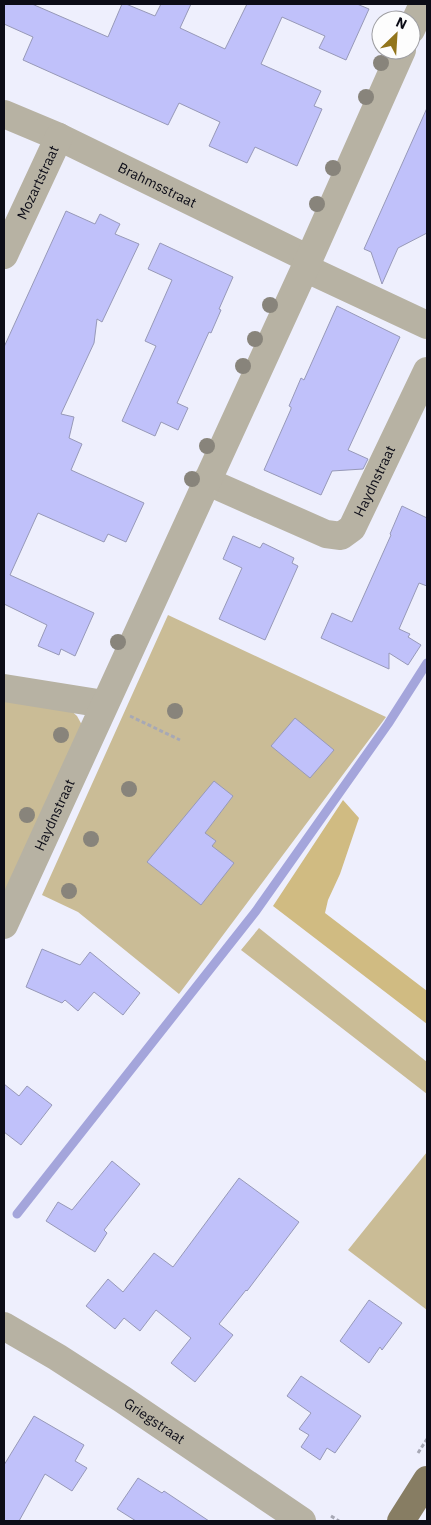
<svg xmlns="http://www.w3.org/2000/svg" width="431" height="1525" font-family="'IBM Plex Sans',sans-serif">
<rect width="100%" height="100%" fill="#eeeffd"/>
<path fill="#cabc96" d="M168 615 386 717 179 994 78 912 42 895Z
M4 698 68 708 77 716 82 725 4 902Z
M259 928 427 1062V1094L241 950Z
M427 1152V1310L348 1250Z"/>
<path fill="#d0bb82" d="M343 800 359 818 340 874 328 900 325 913 427 991V1024L273 906Z"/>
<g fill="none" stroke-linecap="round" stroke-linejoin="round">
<path stroke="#a4a5db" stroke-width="9" d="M17 1214 256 911 388 724 427 663"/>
</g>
<path fill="#c0c1fa" stroke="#9799b8" d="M4 4H32L108 37 122 4H126L155 16 161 4H191L180 28 225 49 247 4H357L369 9 346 60 319 48 325 36 282 17 261 64 321 91 314 106 322 109 297 166 255 147 247 163 209 146 220 122 179 103 168 125 23 60 33 37 4 24Z
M427 108V233L398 248 382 284 371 252 364 249Z
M66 211 95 224 100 214 120 224 115 234 139 244 102 322 97 319 94 343 61 414 74 417 69 438 82 444 71 470 144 503 126 542 108 534 104 542 38 513 10 575 94 613 75 656 61 649 59 655 38 646 47 625 4 604V347Z
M160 243 233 277 219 309 221 310 211 333 209 332 177 403 188 408 178 430 161 422 155 436 122 421 156 346 145 341 172 280 148 269Z
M337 306 400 337 348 450 368 459 363 469 332 471 321 495 264 470 291 409V407L289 406 301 378 304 380Z
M402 506 427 518V586L419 583 399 629 410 634 408 637 421 645 408 665 389 653V669L321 638 332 613 352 622 391 535 390 534Z
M233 536 260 548 263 543 294 558 292 563 298 566 265 640 219 619 242 568 223 559Z
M295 718 334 750 310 778 271 746Z
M214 781 233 796 205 833 216 841 212 846 234 863 201 905 147 862Z
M42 949 80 965 90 952 140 993 123 1015 94 992 78 1011 65 1000 62 1003 26 987Z
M4 1084 19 1096 27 1086 52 1105 21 1145 4 1132Z
M112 1161 140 1184 104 1230 107 1233 95 1252 46 1221 58 1202 72 1210Z
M239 1178 299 1222 247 1291 246 1290 219 1324 233 1335 195 1382 171 1363 191 1338 156 1310 140 1331 124 1318 115 1329 86 1306 108 1279 123 1292 154 1253 173 1267Z
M369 1300 402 1323 382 1350 380 1347 369 1363 340 1341Z
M301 1376 361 1416 335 1453 327 1448 320 1460 301 1447 309 1435 299 1429 311 1413 287 1396Z
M34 1416 84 1445 75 1461 87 1468 72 1491 45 1474 19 1521H4V1465Z
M138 1478 162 1493 164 1491 209 1521H136L117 1509Z"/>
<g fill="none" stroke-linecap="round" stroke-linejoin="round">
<path stroke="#a7a8b5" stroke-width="3" stroke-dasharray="4 2.5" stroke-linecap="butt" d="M130 716 180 740
M418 1453 427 1439
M331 1516 339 1521"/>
<g stroke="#b7b2a3" stroke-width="28">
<path d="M411 30 423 4"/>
<path id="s1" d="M4 114 59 137 309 259"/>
<path id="s2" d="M4 255 59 137"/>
<path d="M305 268 427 325"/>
<path id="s3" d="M206 481 326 534 341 536 352 528 427 371"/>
<path d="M4 688 104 704"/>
<path id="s4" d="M4 925 305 268 402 50"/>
<path id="s5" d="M4 1326 57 1357 122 1399 302 1521"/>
</g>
<path stroke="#877d63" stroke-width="28" d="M401 1521 427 1480"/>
</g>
<g fill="#88847b">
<circle cx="381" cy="63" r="8"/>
<circle cx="366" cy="97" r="8"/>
<circle cx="333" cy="168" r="8"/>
<circle cx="317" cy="204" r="8"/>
<circle cx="270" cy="305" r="8"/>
<circle cx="255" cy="339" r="8"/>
<circle cx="243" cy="366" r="8"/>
<circle cx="207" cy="446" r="8"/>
<circle cx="192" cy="479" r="8"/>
<circle cx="118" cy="642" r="8"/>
<circle cx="175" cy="711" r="8"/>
<circle cx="61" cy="735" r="8"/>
<circle cx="129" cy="789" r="8"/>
<circle cx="27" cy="815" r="8"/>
<circle cx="91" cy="839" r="8"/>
<circle cx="69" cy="891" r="8"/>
</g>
<g text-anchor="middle" stroke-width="4" stroke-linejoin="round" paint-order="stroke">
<g font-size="14" fill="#0c0c17" stroke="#fdfdfd">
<text dy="5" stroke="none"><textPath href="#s2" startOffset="80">Mozartstraat</textPath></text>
<text dy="5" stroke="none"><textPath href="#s1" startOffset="169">Brahmsstraat</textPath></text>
<text dy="5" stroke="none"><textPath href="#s3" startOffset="212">Haydnstraat</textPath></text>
<text dy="5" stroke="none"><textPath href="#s4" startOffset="121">Haydnstraat</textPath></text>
<text dy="5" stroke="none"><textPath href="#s5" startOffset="178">Griegstraat</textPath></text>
</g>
</g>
<rect width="431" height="1525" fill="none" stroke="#0c0c17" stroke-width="10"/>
<g transform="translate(396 35) rotate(25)"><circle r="24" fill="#fdfdfd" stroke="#9d9da1"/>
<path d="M0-4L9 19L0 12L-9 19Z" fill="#92751c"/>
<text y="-8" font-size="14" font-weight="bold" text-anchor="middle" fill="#0c0c17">N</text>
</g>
</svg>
